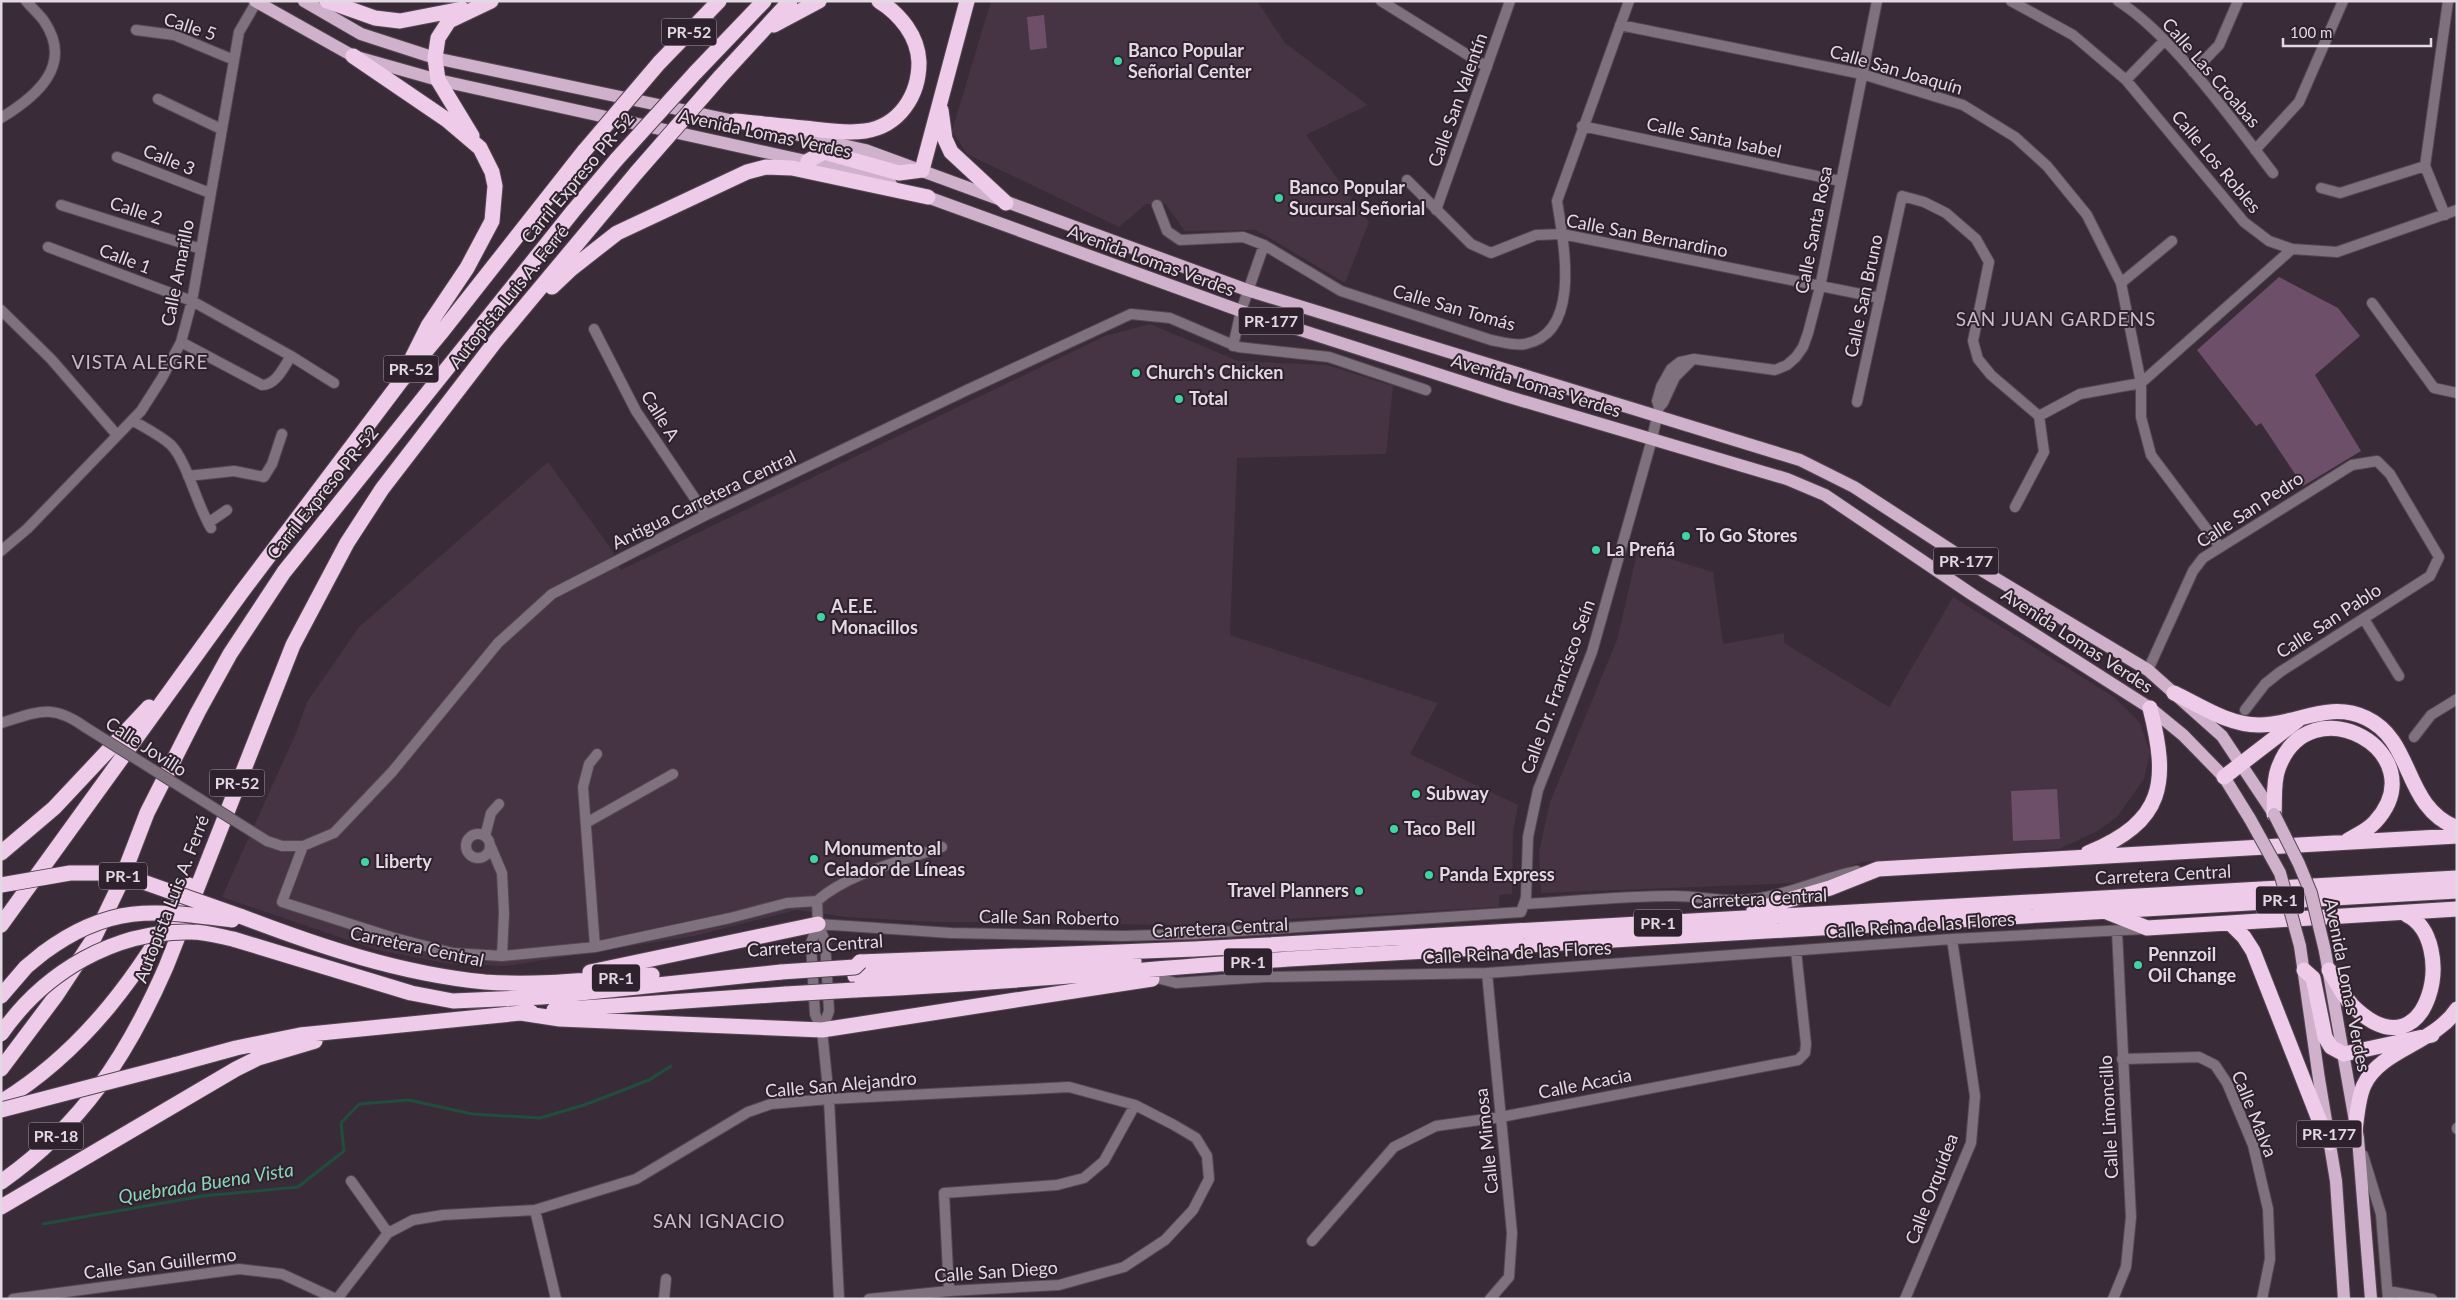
<svg xmlns="http://www.w3.org/2000/svg" width="2458" height="1300" font-family="Lato,sans-serif">
<rect width="100%" height="100%" fill="#3a2b38"/>
<path fill="#463344" d="M991 1H1257L1285 43 1368 105 1306 135 1369 222 1345 283 1256 230 1185 231 1165 204H1146L1119 227 967 154 952 131Z
M1150 324 1238 361 1327 365 1393 386 1386 454 1237 458 1230 635 1438 703 1410 754 1518 805 1513 832 1512 894 1499 895V907L1180 925 935 922 846 917 797 910 694 936 506 966 450 964 377 950 222 897 296 733 307 702 359 627 548 462 610 547 621 570 1105 336Z
M1638 549 1713 572 1723 644 1784 633V643L1889 707 1953 597 2114 697 2140 723 2150 752 2144 779 2117 817 2096 832 2059 849 1862 862 1799 883 1541 893 1539 852 1550 802 1617 640Z"/>
<path fill="#6e4f6a" d="M1044 15 1047 48 1030 50 1027 17Z
M2279 277 2338 308 2360 336 2315 375 2361 451 2303 486 2261 423 2256 426 2197 350Z
M2057 789 2060 839 2013 841 2011 791Z"/>
<g fill="none" stroke-linecap="round" stroke-linejoin="round">
<path stroke="#204e3d" stroke-width="3" d="M43 1224 203 1196 298 1187 344 1151 341 1123 359 1104 409 1100 472 1114 540 1118 584 1105 613 1094 649 1080 671 1066"/>
<g stroke="#554753" stroke-width="12">
<path id="minor" d="M1381 1 1487 67
M2011 1 2073 35 2126 80 2244 222 2269 241 2292 249 2337 252 2457 210
M2118 1C2172 35 2233 121 2273 173
M1620 25 1862 74 1963 105 2015 137 2047 166 2087 215 2121 283 2141 383V417L2151 455 2220 547
M136 30 174 35 234 60
M2193 72 2219 45 2238 1
M2126 80 2164 41
M158 99 221 129
M1 118C37 96 74 65 44 21 39 14 32 8 26 1
M1582 126 1840 181
M2255 150 2299 102 2343 1
M117 157 210 193
M1407 180 1471 244 1491 253 1536 235 1562 234 1880 298
M2321 188 2340 193 2425 166
M61 205 201 249
M1157 205 1167 231 1180 240 1243 237 1264 245 1341 291 1491 340C1502 342 1514 346 1525 344 1583 333 1563 241 1557 201L1629 1
M1436 210 1510 1
M2445 215 2425 166 2448 1
M48 247 192 301 291 356 334 383
M2121 283 2172 241
M2372 303 2434 388 2457 393
M1 310 51 359 117 435
M594 329 636 411 706 515
M181 342 262 385C276 385 284 367 291 356
M1233 346 1241 311 1264 245
M1857 402 1902 196 1924 202 1946 213 1976 239 1989 262 1973 341 1978 359 1991 375 2039 416 2044 452 2015 507
M1659 407 1663 403 1675 377 1691 361
M2039 416 2080 394 2141 383 2292 249
M132 420C145 428 160 435 171 445 187 461 197 506 211 528
M188 476 234 471 264 477 272 464 282 434
M208 523 227 510
M1 551 27 529 141 411 162 378 181 342 192 301 239 32 257 1
M2364 619 2399 676
M2148 670 2193 571 2203 558 2352 465 2377 461 2390 474 2439 557 2430 576 2280 672 2265 684 2245 710
M1 723C38 712 51 703 85 727
M2414 737 2431 715 2457 699
M586 823 673 774
M466 846a12 12 0 1 1 24 0a12 12 0 1 1-24 0Z
M485 836 491 813 499 804
M267 841 282 846H303L334 833 392 772 498 643 552 594 706 515 967 390 1131 314 1170 318 1238 347 1329 357 1426 390
M303 846 282 902 391 937 453 953 502 956 595 947 730 918 787 903 817 901
M491 847 502 873 504 913 502 956
M817 901C848 873 902 861 942 847
M817 901 818 924 825 941 829 1011 822 1030
M1525 904C1574 901 1624 896 1674 896 1701 896 1727 903 1754 899 1789 895 1822 878 1857 871
M818 924 951 933 1123 936 1194 934 1521 912 1526 898 1528 837 1538 790 1592 652 1652 439 1659 407 1657 401 1661 387 1671 369 1680 362 1694 359 1775 370 1787 365 1796 357 1803 347 1808 333 1820 287 1877 1
M818 924 811 943 815 1014 822 1030 829 1099 839 1299
M595 947 583 787 589 764 597 754
M1487 973 1512 1233 1509 1277 1490 1299
M1157 978 1176 983 1264 977 1487 973 1952 939 2144 929
M2122 1059 2199 1057 2215 1065 2227 1083 2253 1145 2268 1209 2270 1259 2262 1299
M2457 1128V1129
M2363 1155 2381 1214 2388 1299
M351 1181 388 1233
M535 1210 556 1299
M1312 1241 1394 1147 1436 1126 1501 1117 1798 1060 1805 1053 1806 1044 1796 951
M949 1291 944 1193 1057 1185 1084 1178 1104 1161 1135 1105
M2388 1291 2432 1299
M13 1299 239 1269 282 1274 336 1299
M337 1299 388 1233 413 1220 443 1215 535 1210 636 1179 748 1112 771 1104 829 1099 1069 1087 1135 1105 1174 1125 1196 1138 1207 1156 1209 1179 1193 1210 1165 1240 1124 1267 1059 1285 949 1291 869 1299
M664 1299 666 1279
M1905 1299 1971 1143 1975 1096 1952 939
M2113 1299 2126 1267 2131 1217 2117 931"/>
</g>
<g stroke="#554753" stroke-width="14">
<path id="major" d="M255 1 353 56 438 80 860 173 891 184
M304 1 361 34 435 58 744 123
M786 132 865 150 1247 290 1800 460 1854 487 1983 571 2148 670 2222 736 2274 814
M919 194 1241 311 1506 396 1787 479 1825 495 1973 595 2150 708 2183 735 2224 777 2250 819
M2300 946 2319 1079 2336 1181 2344 1299
M2325 951 2358 1138 2371 1299"/>
</g>
<g stroke="#554753" stroke-width="17">
<path id="highway" d="M327 1 375 18 400 21 462 9
M774 25 819 1
M353 56 447 120 480 148 492 172 495 186 492 221 467 268 428 326 411 360
M659 63 719 1
M695 73 764 1
M720 77 790 1
M941 110 945 139 951 152 1006 203
M735 121C758 123 781 126 804 128 824 130 845 134 865 131 899 126 919 96 919 62 918 36 900 14 879 1
M472 136 438 80 435 58 438 38 449 21 491 1
M808 161 824 152 899 173 922 170 967 1
M552 287 571 269 617 233 747 172 766 167 792 168 928 197
M2174 693C2201 706 2228 725 2259 725 2296 725 2329 700 2366 718 2415 741 2402 806 2457 828
M2224 777 2298 720
M2274 814C2275 800 2273 782 2278 769 2309 681 2438 753 2375 822 2367 831 2356 835 2347 841
M1 853 54 808 149 707
M2088 853C2165 821 2169 783 2150 708
M1754 910 1830 888 1878 869 2457 836
M2107 912 2147 928 2457 909
M240 916C318 946 401 974 485 982 540 986 597 979 652 975
M2231 924 2244 937 2253 951 2318 1117 2330 1143
M1 925 241 593 401 381 440 334 585 150
M233 939 411 993 453 1001 542 997 781 972
M860 962 1195 949 2457 878
M2304 970 2313 978 2325 1037 2331 1047 2344 1054 2432 1035
M2329 970C2337 983 2345 1000 2357 1010 2430 1075 2458 940 2407 915
M590 972 818 924
M855 976 1134 961
M855 990C1006 984 1155 967 1306 958 1689 934 2073 912 2457 891
M1 996 26 967 43 953
M554 1010 786 994
M521 1013 560 1019 822 1030 1152 979
M174 1065 236 1048 300 1035 531 1012
M1 1069 55 997 94 938 119 886 147 813 198 712 230 654 284 572 574 210 617 159
M1 1102C86 1050 142 971 189 885
M2355 1131C2357 1116 2358 1098 2364 1085 2381 1049 2434 1044 2457 1009
M1 1182C82 1125 127 1056 166 967L293 645 347 543 382 489 495 342 637 172
M1 1207 236 1069 258 1058 315 1041"/>
</g>
<use href="#minor" stroke="#80717e" stroke-width="10"/>
<use href="#major" stroke="#d0b1cc" stroke-width="12"/>
<use href="#highway" stroke="#efcbea" stroke-width="15"/>
<g stroke="#554753" stroke-width="12" stroke-linecap="butt">
<path id="minor-bridge" d="M85 727 267 841"/>
</g>
<g stroke="#554753" stroke-width="14" stroke-linecap="butt">
<path id="major-bridge" d="M2274 814 2299 864 2311 893 2325 951
M2250 819 2280 873 2300 946"/>
</g>
<g stroke="#554753" stroke-width="17" stroke-linecap="butt">
<path id="highway-bridge" d="M585 150 659 63
M617 159 695 73
M637 172 720 77
M1 885 70 873H103L129 877 240 916
M43 953C110 903 155 910 232 920
M781 972 855 967 860 962
M786 994 855 990
M1 1034C44 972 115 930 191 932 206 932 219 936 233 939
M1 1110 174 1065"/>
</g>
<use href="#minor-bridge" stroke="#80717e" stroke-width="10"/>
<use href="#major-bridge" stroke="#d0b1cc" stroke-width="12"/>
<use href="#highway-bridge" stroke="#efcbea" stroke-width="15"/>
</g>
<g fill="#3fd4a2" stroke="#2f212e" stroke-width="2">
<circle cx="1118" cy="61" r="5"/>
<circle cx="1279" cy="198" r="5"/>
<circle cx="1136" cy="373" r="5"/>
<circle cx="1179" cy="399" r="5"/>
<circle cx="1686" cy="536" r="5"/>
<circle cx="1596" cy="550" r="5"/>
<circle cx="821" cy="617" r="5"/>
<circle cx="1416" cy="794" r="5"/>
<circle cx="1394" cy="829" r="5"/>
<circle cx="814" cy="859" r="5"/>
<circle cx="365" cy="862" r="5"/>
<circle cx="1429" cy="875" r="5"/>
<circle cx="1359" cy="891" r="5"/>
<circle cx="2138" cy="965" r="5"/>
</g>
<g text-anchor="middle" stroke-width="4" stroke-linejoin="round" paint-order="stroke">
<g fill="#2f212e" stroke="#ada2ac" stroke-width="1">
<rect x="661.5" y="18.5" width="55" height="27" rx="4"/>
<rect x="1238.5" y="307.5" width="65" height="27" rx="4"/>
<rect x="383.5" y="355.5" width="55" height="27" rx="4"/>
<rect x="1933.5" y="547.5" width="65" height="27" rx="4"/>
<rect x="209.5" y="769.5" width="55" height="27" rx="4"/>
<rect x="99" y="862.5" width="48" height="27" rx="4"/>
<rect x="2256" y="886.5" width="48" height="27" rx="4"/>
<rect x="1634" y="909.5" width="48" height="27" rx="4"/>
<rect x="1224" y="948.5" width="48" height="27" rx="4"/>
<rect x="592" y="964.5" width="48" height="27" rx="4"/>
<rect x="2296.5" y="1120.5" width="65" height="27" rx="4"/>
<rect x="28.5" y="1122.5" width="55" height="27" rx="4"/>
</g>
<g font-size="16" font-weight="bold" fill="#e3d9e2">
<text x="689" y="38">PR-52</text>
<text x="1271" y="327">PR-177</text>
<text x="411" y="375">PR-52</text>
<text x="1966" y="567">PR-177</text>
<text x="237" y="789">PR-52</text>
<text x="123" y="882">PR-1</text>
<text x="2280" y="906">PR-1</text>
<text x="1658" y="929">PR-1</text>
<text x="1248" y="968">PR-1</text>
<text x="616" y="984">PR-1</text>
<text x="2329" y="1140">PR-177</text>
<text x="56" y="1142">PR-18</text>
</g>
<g font-size="18" fill="#e3d9e2" stroke="#2f212e">
<text transform="translate(190 27) rotate(18)" y="6">Calle 5</text>
<text transform="translate(1896 70) rotate(16)" y="6">Calle San Joaquín</text>
<text transform="translate(2211 73) rotate(49)" y="6">Calle Las Croabas</text>
<text transform="translate(1458 100) rotate(-70)" y="6">Calle San Valentín</text>
<text transform="translate(765 134) rotate(12)" y="6">Avenida Lomas Verdes</text>
<text transform="translate(1714 138) rotate(12)" y="6">Calle Santa Isabel</text>
<text transform="translate(169 160) rotate(22)" y="6">Calle 3</text>
<text transform="translate(2216 162) rotate(50)" y="6">Calle Los Robles</text>
<text transform="translate(578 178) rotate(-50)" y="6">Carril Expreso PR-52</text>
<text transform="translate(136 211) rotate(18)" y="6">Calle 2</text>
<text transform="translate(1814 230) rotate(-79)" y="6">Calle Santa Rosa</text>
<text transform="translate(1647 236) rotate(11)" y="6">Calle San Bernardino</text>
<text transform="translate(125 259) rotate(21)" y="6">Calle 1</text>
<text transform="translate(1151 261) rotate(20)" y="6">Avenida Lomas Verdes</text>
<text transform="translate(178 273) rotate(-79)" y="6">Calle Amarillo</text>
<text transform="translate(1864 296) rotate(-78)" y="6">Calle San Bruno</text>
<text transform="translate(509 297) rotate(-51)" y="6">Autopista Luis A. Ferré</text>
<text transform="translate(1454 308) rotate(16)" y="6">Calle San Tomás</text>
<text transform="translate(1536 386) rotate(17)" y="6">Avenida Lomas Verdes</text>
<text transform="translate(660 416) rotate(58)" y="6">Calle A</text>
<text transform="translate(323 493) rotate(-51)" y="6">Carril Expreso PR-52</text>
<text transform="translate(704 500) rotate(-26)" y="6">Antigua Carretera Central</text>
<text transform="translate(2250 510) rotate(-33)" y="6">Calle San Pedro</text>
<text transform="translate(2329 621) rotate(-33)" y="6">Calle San Pablo</text>
<text transform="translate(2077 641) rotate(33)" y="6">Avenida Lomas Verdes</text>
<text transform="translate(1558 687) rotate(-70)" y="6">Calle Dr. Francisco Seín</text>
<text transform="translate(146 747) rotate(33)" y="6">Calle Jovillo</text>
<text transform="translate(2163 875) rotate(-3)" y="6">Carretera Central</text>
<text transform="translate(172 899) rotate(-69)" y="6">Autopista Luis A. Ferré</text>
<text transform="translate(1759 899) rotate(-3)" y="6">Carretera Central</text>
<text transform="translate(1049 918) rotate(1)" y="6">Calle San Roberto</text>
<text transform="translate(1920 926) rotate(-4)" y="6">Calle Reina de las Flores</text>
<text transform="translate(1220 928) rotate(-3)" y="6">Carretera Central</text>
<text transform="translate(815 946) rotate(-4)" y="6">Carretera Central</text>
<text transform="translate(417 947) rotate(12)" y="6">Carretera Central</text>
<text transform="translate(1517 953) rotate(-3)" y="6">Calle Reina de las Flores</text>
<text transform="translate(2347 985) rotate(79)" y="6">Avenida Lomas Verdes</text>
<text transform="translate(1585 1084) rotate(-11)" y="6">Calle Acacia</text>
<text transform="translate(841 1085) rotate(-5)" y="6">Calle San Alejandro</text>
<text transform="translate(2254 1114) rotate(68)" y="6">Calle Malva</text>
<text transform="translate(2109 1117) rotate(-93)" y="6">Calle Limoncillo</text>
<text transform="translate(1487 1141) rotate(-96)" y="6">Calle Mimosa</text>
<text transform="translate(1932 1189) rotate(-69)" y="6">Calle Orquídea</text>
<text transform="translate(160 1264) rotate(-7)" y="6">Calle San Guillermo</text>
<text transform="translate(996 1272) rotate(-4)" y="6">Calle San Diego</text>
</g>
<g font-size="18" font-weight="bold" fill="#e3d9e2" stroke="#2f212e" text-anchor="start">
<text x="1128" y="57">Banco Popular<tspan x="1128" dy="21">Señorial Center</tspan></text>
<text x="1289" y="194">Banco Popular<tspan x="1289" dy="21">Sucursal Señorial</tspan></text>
<text x="1146" y="379">Church's Chicken</text>
<text x="1189" y="405">Total</text>
<text x="1696" y="542">To Go Stores</text>
<text x="1606" y="556">La Preñá</text>
<text x="831" y="613">A.E.E.<tspan x="831" dy="21">Monacillos</tspan></text>
<text x="1426" y="800">Subway</text>
<text x="1404" y="835">Taco Bell</text>
<text x="824" y="855">Monumento al<tspan x="824" dy="21">Celador de Líneas</tspan></text>
<text x="375" y="868">Liberty</text>
<text x="1439" y="881">Panda Express</text>
<text x="1349" y="897" text-anchor="end">Travel Planners</text>
<text x="2148" y="961">Pennzoil<tspan x="2148" dy="21">Oil Change</tspan></text>
</g>
<g font-size="19" letter-spacing="1" fill="#ccb9c9" stroke="#2f212e">
<text x="2056" y="326">SAN JUAN GARDENS</text>
<text x="140" y="369">VISTA ALEGRE</text>
<text x="719" y="1228">SAN IGNACIO</text>
</g>
<g font-size="19" font-style="italic" fill="#8ad6b6" stroke="#2f212e">
<text transform="translate(206 1183) rotate(-9)" y="7">Quebrada Buena Vista</text>
</g>
</g>
<rect width="2458" height="1300" fill="none" stroke="#e3d9e2" stroke-width="5"/>
<path d="M2283 38v8h148v-8" fill="none" stroke="#e3d9e2" stroke-width="2.5"/>
<text x="2290" y="38" font-size="15" fill="#e3d9e2" stroke="#2f212e" stroke-width="4" paint-order="stroke">100 m</text>
</svg>
